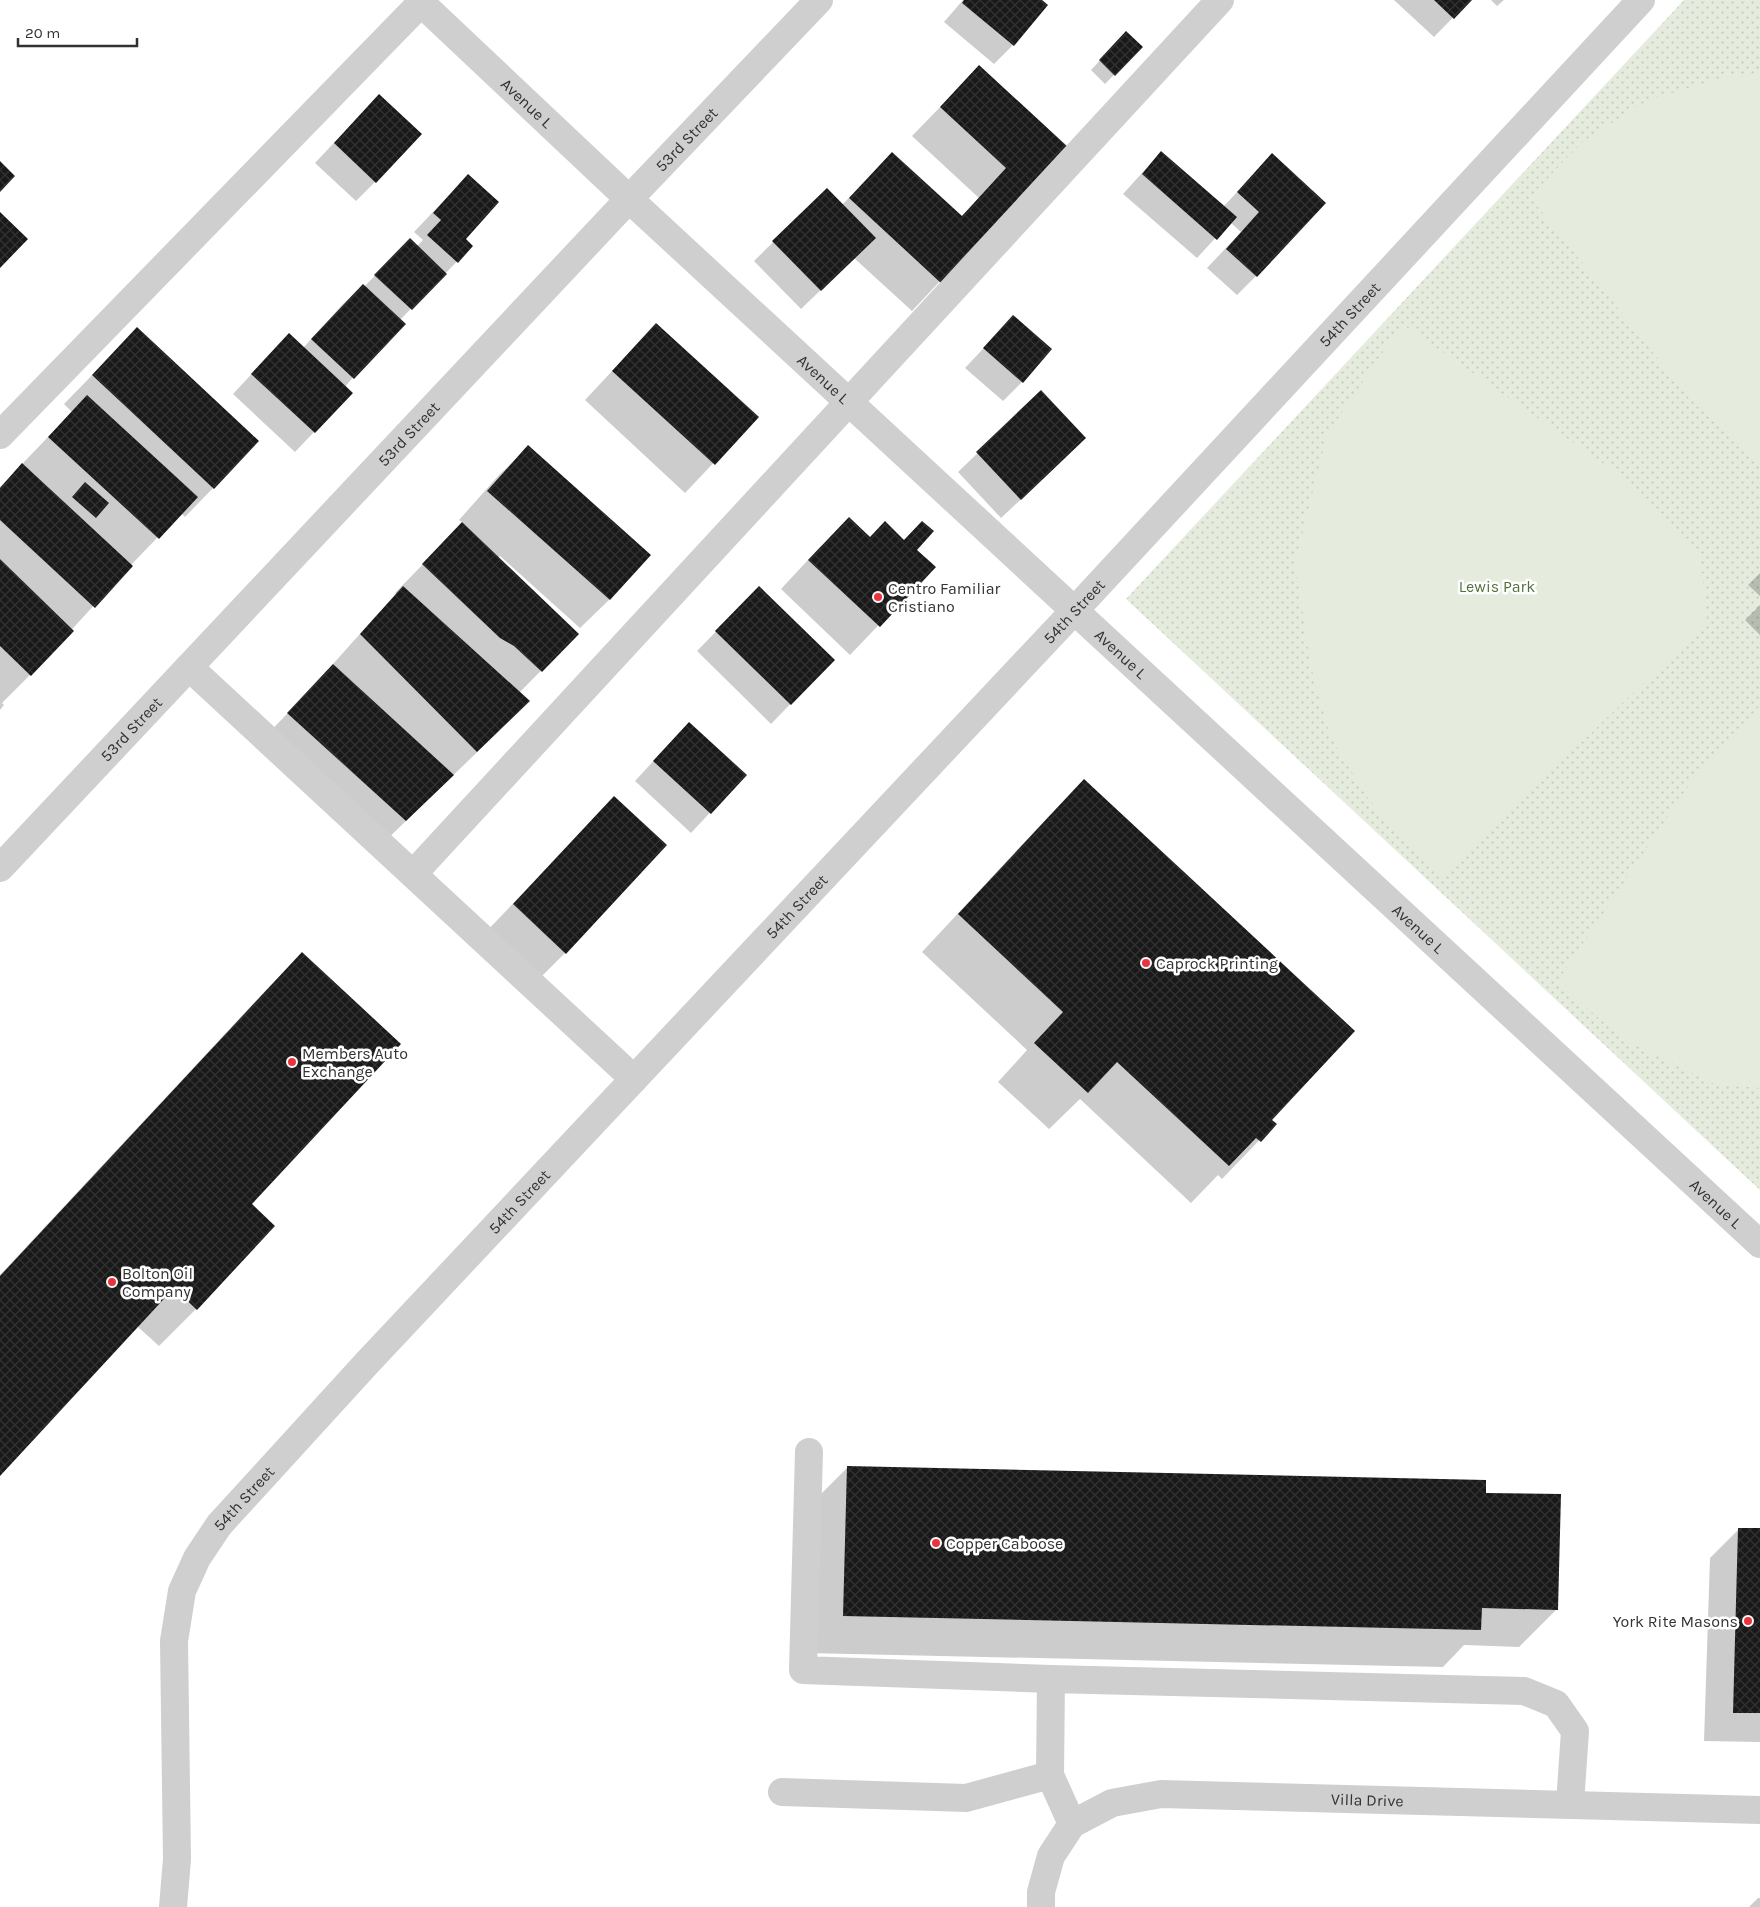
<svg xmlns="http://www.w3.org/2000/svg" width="1760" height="1907" font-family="Karla,sans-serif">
<defs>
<pattern id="park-dots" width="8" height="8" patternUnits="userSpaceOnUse" patternTransform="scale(1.25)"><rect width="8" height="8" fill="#e5ecde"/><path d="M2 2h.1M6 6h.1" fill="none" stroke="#c5cbbf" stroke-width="1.8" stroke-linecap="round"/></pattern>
<pattern id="building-cross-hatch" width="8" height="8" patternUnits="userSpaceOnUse" patternTransform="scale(1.25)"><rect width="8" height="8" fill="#191919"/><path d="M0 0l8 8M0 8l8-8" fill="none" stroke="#323232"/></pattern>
</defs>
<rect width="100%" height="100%" fill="#fff"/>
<path fill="url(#park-dots)" d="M1684 0H1760V1190L1126 599Z"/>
<path fill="#e5ecde" d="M1760 73V466L1689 398 1530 197 1581 143 1648 100 1736 74Z
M1402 324 1617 473 1700 554 1707 622 1442 876 1414 850 1367 797 1330 736 1311 667 1295 563 1327 435Z
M1760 706V1088L1715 1084 1624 1040 1557 982 1701 767Z"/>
<path fill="#0003" d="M963 0H1040L1047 5 1013 45 994 64 944 22Z
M1394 0H1470L1434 37Z
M1491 0H1504L1497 6Z
M1117 42 1141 47 1105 84 1091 70Z
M979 67 1066 147 912 311 854 258 801 309 754 261 827 189 842 205 864 182 961 217 979 198 912 136Z
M360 115 375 182 356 201 315 163Z
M1161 152 1223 207 1272 155 1256 276 1237 295 1207 268 1241 232 1230 222 1197 258 1123 194Z
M449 195 464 239 472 246 400 320 345 387 351 393 295 452 233 394 270 354 303 348 343 304 363 285 364 287 391 259 417 246 423 240 414 232Z
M1013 317 1022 382 1003 401 965 368Z
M656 324 757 417 685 493 585 400Z
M137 329 213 488 185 517 181 513 131 565 30 675 2 703 4 705 0 710V487L72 412 64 404Z
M1041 392 1066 457 1001 518 958 472Z
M528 447 649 555 609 600 580 628 500 556 498 558 577 634 519 693 500 730 377 849 260 742 334 665 333 664 375 617 397 595 395 593 463 523 459 520 499 475Z
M869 538 915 550 934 567 850 655 781 589 820 547Z
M1760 573V596L1748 585Z
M1760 605V635L1745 620Z
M740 607 833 660 771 724 697 651Z
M670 743 745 775 691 833 635 781Z
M1084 780 1271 1120 1275 1124 1222 1179 1218 1175 1191 1203 1080 1099 1049 1129 998 1082 1027 1050 922 952 1047 818Z
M614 797 565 953 537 981 485 933Z
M302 954 250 1204 196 1309 159 1346 137 1326 0 1474V1275L265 991Z
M848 1467 1485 1494 1557 1609 1519 1647 1464 1645 1443 1667 806 1653 810 1505Z
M1739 1529 1760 1530V1742L1704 1741 1710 1558Z
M1758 1898H1760V1907H1749Z"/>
<path fill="url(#building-cross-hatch)" d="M964 0H1042L1048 5 1014 46 962 3Z
M1434 0H1472L1454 19Z
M1126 31 1143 47 1115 76 1099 60Z
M979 65 1068 147 942 284 849 198 892 152 962 216 1006 168 940 107Z
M379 94 422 134 376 183 334 143Z
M1161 151 1237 217 1217 240 1142 174Z
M1272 153 1326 203 1257 277 1226 249 1259 212 1237 192Z
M0 161 15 176 0 192Z
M468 174 499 202 466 239 473 246 458 263 427 235 441 220 433 213Z
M827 188 876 238 821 291 772 241Z
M0 212 28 239 0 268Z
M410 238 447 274 412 310 374 275Z
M363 284 406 324 354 379 311 339Z
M1013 315 1052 349 1023 383 983 348Z
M656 323 759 417 715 465 612 371Z
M137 327 259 441 214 489 92 375Z
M289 333 353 393 315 433 251 374Z
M1041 390 1086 438 1021 500 976 452Z
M87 395 198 497 159 539 48 437Z
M528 445 651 555 610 600 487 491Z
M22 463 133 566 95 608 0 520V488Z
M85 482 109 503 96 518 72 497Z
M849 517 870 537 885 521 904 540 922 521 934 531 917 550 936 567 880 627 808 560Z
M462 522 579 634 542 672 514 646 500 638 422 564Z
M0 559 74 631 31 676 0 646Z
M403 586 530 701 477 752 360 634Z
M759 586 835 660 791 705 715 631Z
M333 664 454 775 406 821 287 713Z
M689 722 747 775 711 814 653 761Z
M1084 779 1355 1031 1272 1120 1277 1124 1261 1142 1256 1138 1229 1166 1117 1062 1088 1093 1034 1043 1063 1012 958 914Z
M614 796 667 845 566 954 513 904Z
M302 952 401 1044 252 1204 275 1226 197 1310 174 1288 0 1476V1276Z
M847 1466 1486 1480V1493L1561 1494 1558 1610 1482 1608 1481 1630 843 1616Z
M1738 1528H1760V1713H1733Z"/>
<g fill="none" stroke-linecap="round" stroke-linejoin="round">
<g stroke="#cfcfcf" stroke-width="28">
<path id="s1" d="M418 0 629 199 1760 1244"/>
<path d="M0 435 421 3"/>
<path d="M189 667 634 1079"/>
<path id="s2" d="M0 868 629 199 819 0"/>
<path d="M413 874 1220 0"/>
<path d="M809 1452 803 1670 1051 1679"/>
<path d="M782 1792 966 1798 1050 1775"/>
<path d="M1072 1824 1050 1775 1051 1679 1524 1691 1556 1704 1575 1731 1570 1804"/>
<path id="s3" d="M173 1907 177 1859 174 1641 182 1591 197 1558 219 1525 366 1364 1074 611 1641 0"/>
<path id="s4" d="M1041 1907V1892L1051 1856 1072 1824 1112 1803 1161 1794 1760 1810"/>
</g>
</g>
<g fill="#e9343f" stroke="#fff" stroke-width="2">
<circle cx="878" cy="597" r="5"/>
<circle cx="1146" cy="963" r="5"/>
<circle cx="292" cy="1062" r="5"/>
<circle cx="112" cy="1282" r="5"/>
<circle cx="936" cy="1543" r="5"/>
<circle cx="1748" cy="1621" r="5"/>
</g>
<g text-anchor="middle" stroke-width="5" stroke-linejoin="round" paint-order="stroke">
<g font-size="16" fill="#323232" stroke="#fff">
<text dy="6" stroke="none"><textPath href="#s1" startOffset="150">Avenue L</textPath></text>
<text dy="6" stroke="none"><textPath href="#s2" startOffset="1001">53rd Street</textPath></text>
<text dy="6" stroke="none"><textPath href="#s3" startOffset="2049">54th Street</textPath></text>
<text dy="6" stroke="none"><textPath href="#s1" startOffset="555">Avenue L</textPath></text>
<text dy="6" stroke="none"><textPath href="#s2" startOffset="596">53rd Street</textPath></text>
<text dy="6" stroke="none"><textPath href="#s3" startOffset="1644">54th Street</textPath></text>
<text dy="6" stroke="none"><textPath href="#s1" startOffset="960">Avenue L</textPath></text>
<text dy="6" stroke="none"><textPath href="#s2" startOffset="191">53rd Street</textPath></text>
<text dy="6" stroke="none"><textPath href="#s3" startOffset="1239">54th Street</textPath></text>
<text dy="6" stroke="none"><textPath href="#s1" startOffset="1365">Avenue L</textPath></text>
<text dy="6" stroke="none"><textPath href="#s3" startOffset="834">54th Street</textPath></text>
<text dy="6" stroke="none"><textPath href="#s1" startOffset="1770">Avenue L</textPath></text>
<text dy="6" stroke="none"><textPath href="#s3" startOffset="429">54th Street</textPath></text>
<text dy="6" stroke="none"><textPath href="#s4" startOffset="392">Villa Drive</textPath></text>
</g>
<g font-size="16" fill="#54703e" stroke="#fff">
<text x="1497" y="592">Lewis Park</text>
</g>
<g font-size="16" fill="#323232" stroke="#fff" text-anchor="start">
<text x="888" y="594">Centro Familiar<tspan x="888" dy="18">Cristiano</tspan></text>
<text x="1156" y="969">Caprock Printing</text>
<text x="302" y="1059">Members Auto<tspan x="302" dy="18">Exchange</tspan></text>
<text x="122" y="1279">Bolton Oil<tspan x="122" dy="18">Company</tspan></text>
<text x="946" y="1549">Copper Caboose</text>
<text x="1738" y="1627" text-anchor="end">York Rite Masons</text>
</g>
</g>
<path d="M18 38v8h119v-8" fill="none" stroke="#323232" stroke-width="2.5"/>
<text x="25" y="38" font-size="15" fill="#323232" stroke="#ffffff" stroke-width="4" paint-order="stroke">20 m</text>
</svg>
